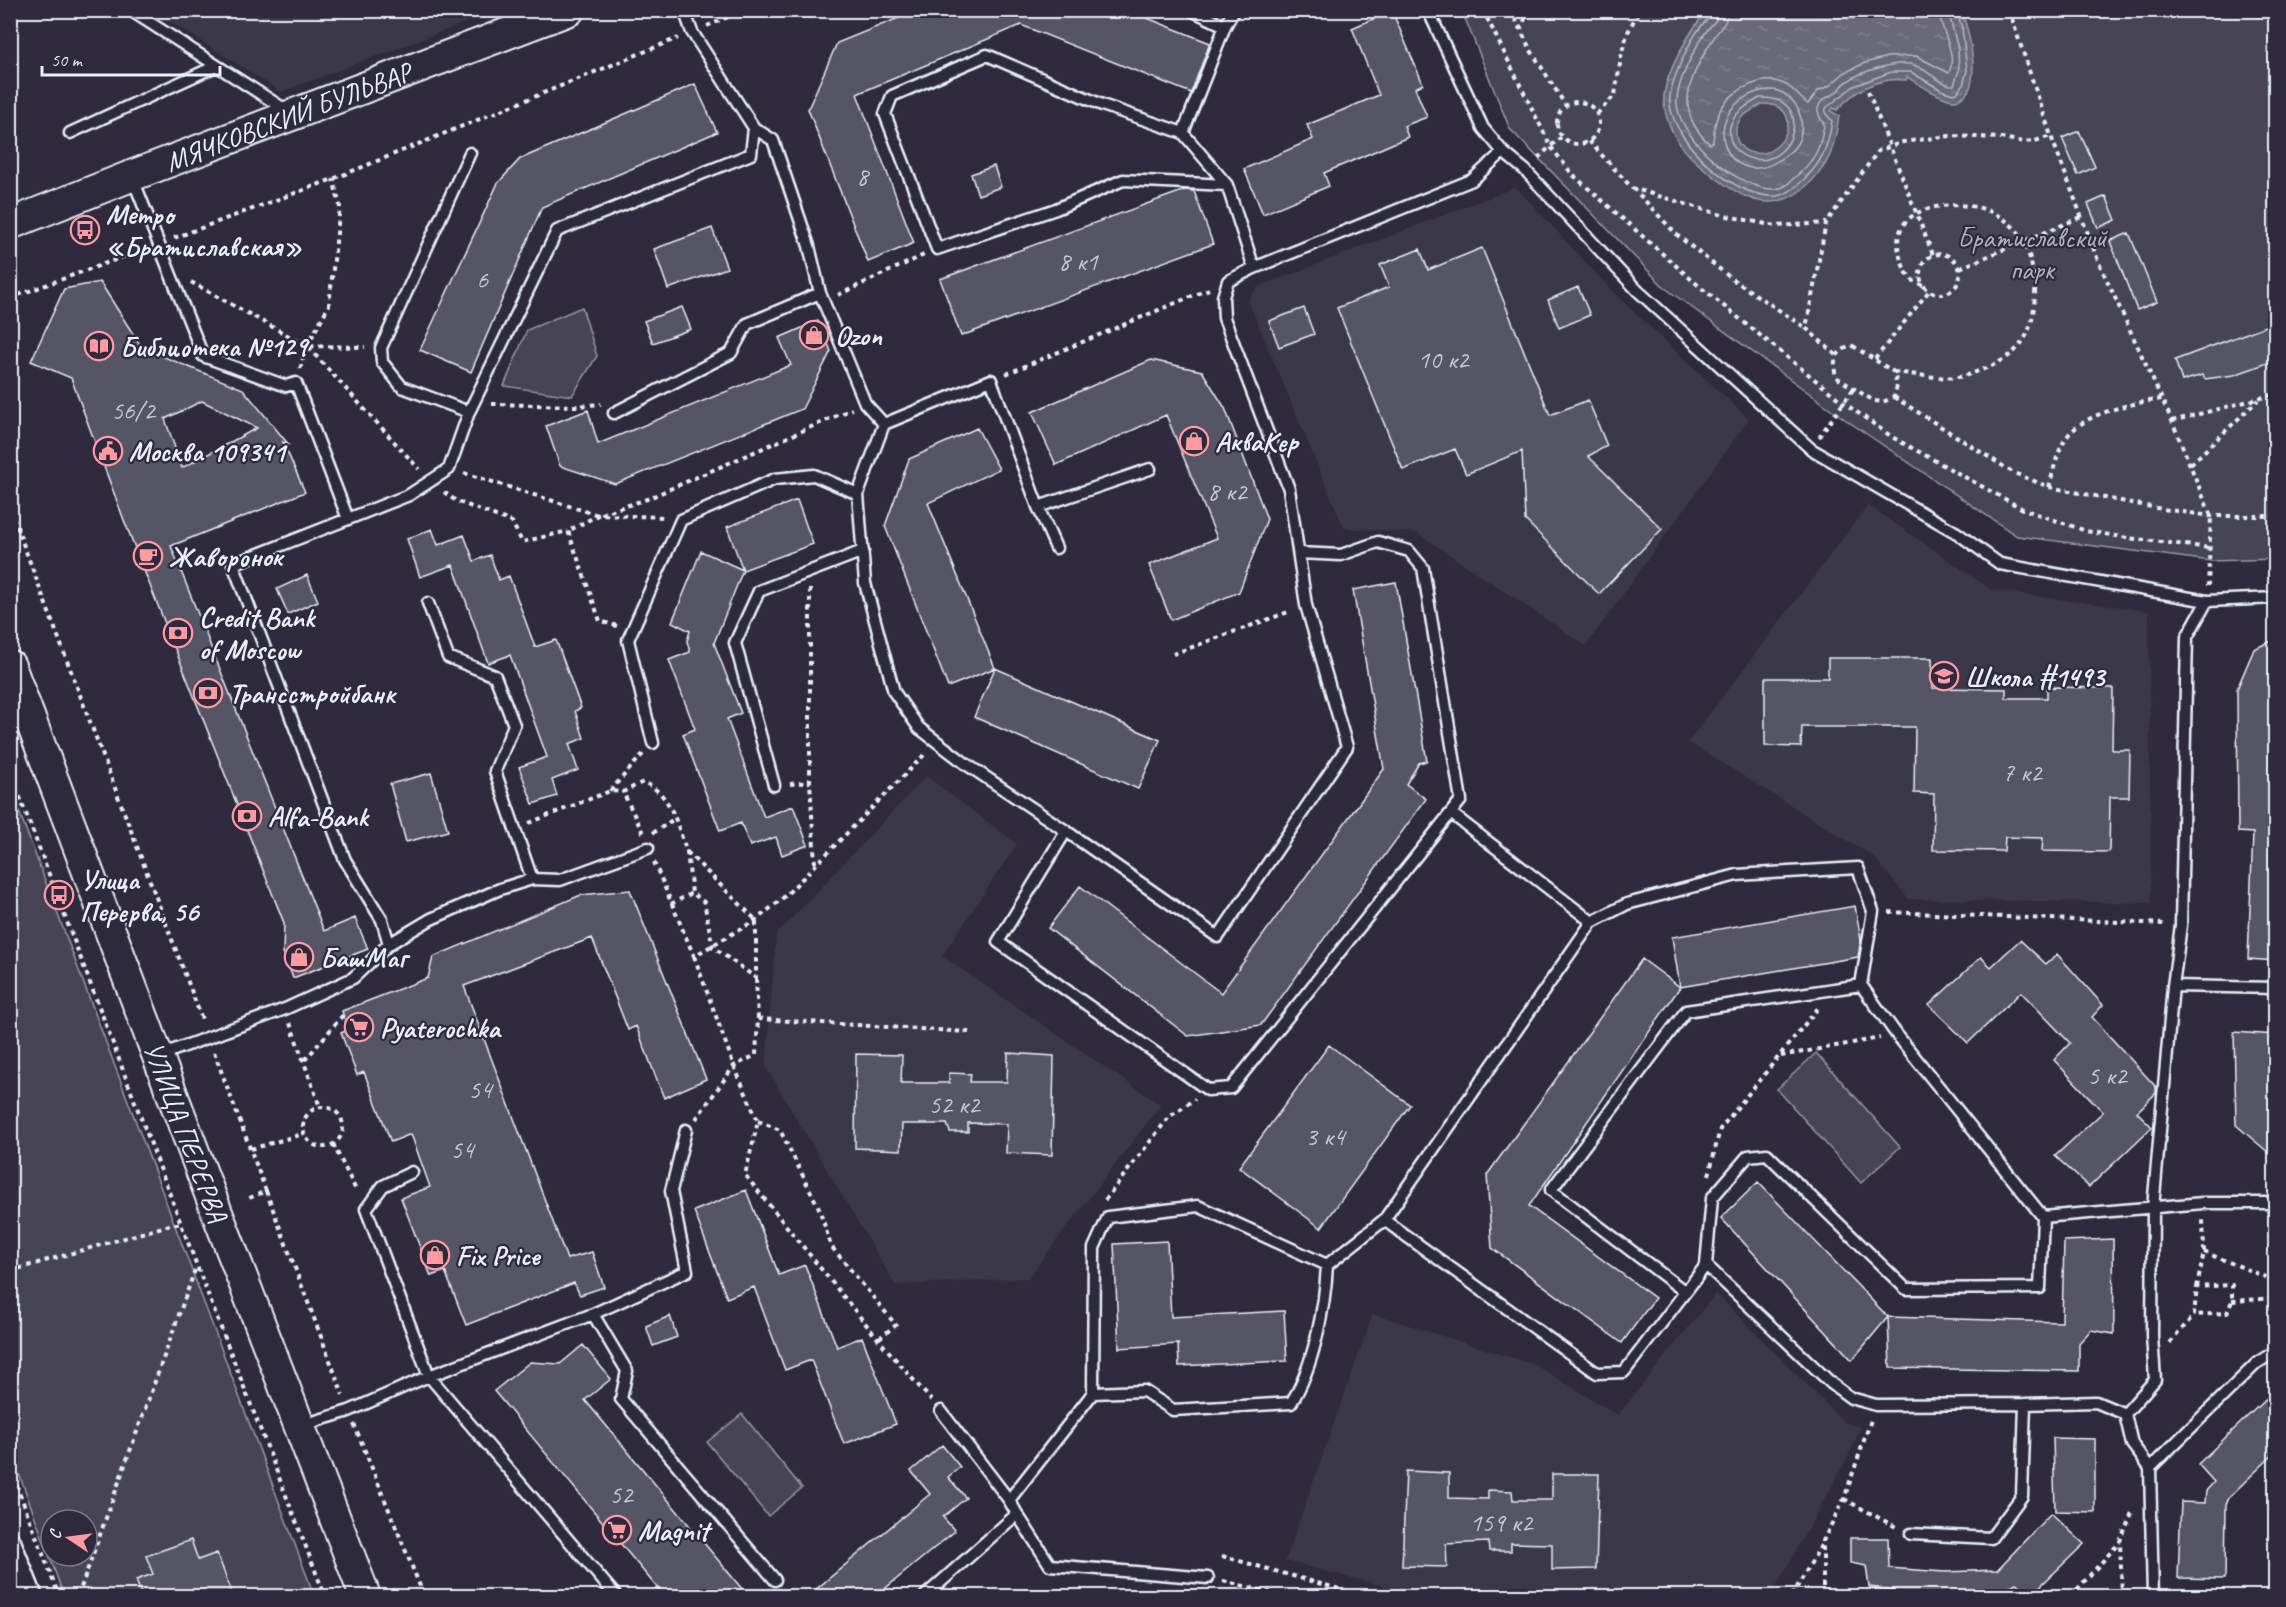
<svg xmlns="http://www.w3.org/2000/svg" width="2286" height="1607" font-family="Caveat,sans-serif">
<defs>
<pattern id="water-ripples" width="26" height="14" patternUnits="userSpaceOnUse" patternTransform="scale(1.5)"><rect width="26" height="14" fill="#696978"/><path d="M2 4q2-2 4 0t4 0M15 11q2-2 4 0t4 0" fill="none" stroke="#7e7f8c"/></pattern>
</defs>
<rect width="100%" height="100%" fill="#2f2a3d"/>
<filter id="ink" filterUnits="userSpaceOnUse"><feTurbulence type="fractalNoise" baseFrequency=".0167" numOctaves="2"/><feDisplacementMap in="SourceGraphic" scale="12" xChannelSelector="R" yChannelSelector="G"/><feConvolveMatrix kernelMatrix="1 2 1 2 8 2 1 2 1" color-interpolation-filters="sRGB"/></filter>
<g filter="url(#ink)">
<path fill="#3b3749" d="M153 11H497L281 92Z
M1516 187 1617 296 1749 419 1586 646 1417 533 1344 528 1248 300 1258 287Z
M1868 505 1992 590 2149 611 2151 903 1908 899 1874 857 1688 742Z
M926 776 1017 844 942 956 1161 1105 1028 1278 895 1285 766 1067 776 935Z
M1716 1293 1844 1422 1861 1428 1849 1455 1771 1596H1423L1285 1561 1373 1314 1535 1365 1618 1415Z"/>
<path fill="#464455" stroke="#979aa6" stroke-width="1.5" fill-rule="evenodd" d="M1462 11H2275V559L2211 561 2017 536 1846 420 1665 288 1510 129Z
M582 307 597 356 572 396 504 386 527 330Z
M11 790 314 1595 64 1596 11 1452ZM51 1520H87V1556H51Z
M1816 1053 1900 1147 1861 1183 1777 1089Z
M742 1414 802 1488 768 1516 707 1442Z"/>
<path fill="url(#water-ripples)" stroke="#9c9fab" stroke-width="1.5" fill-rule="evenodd" d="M1708 10 1961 11C1969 27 1986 96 1955 100 1944 101 1915 82 1907 77L1906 80C1878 77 1855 90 1837 110L1833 108 1831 111 1839 116C1834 149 1830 166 1804 188 1769 217 1738 196 1707 171 1686 155 1667 132 1664 104 1661 79 1691 28 1708 10ZM1762 104C1807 103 1786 159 1753 153 1735 150 1731 130 1742 117 1748 112 1755 108 1762 104Z"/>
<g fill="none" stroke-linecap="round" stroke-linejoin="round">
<path stroke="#b5bbc5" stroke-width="1.5" d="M1711 10C1711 18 1706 20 1702 25 1690 40 1667 86 1670 105 1675 144 1736 200 1777 196 1786 195 1793 189 1800 183 1821 165 1828 148 1832 121L1826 114V108L1854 86 1891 72H1911L1941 90 1953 94 1957 93 1963 85 1967 70 1962 28 1956 10
M1719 10C1719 20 1713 23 1708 29 1696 45 1675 85 1677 105 1681 140 1740 191 1775 189 1783 189 1789 183 1794 178 1813 163 1821 149 1824 124 1821 119 1817 114 1818 108 1821 98 1828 98 1835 93 1840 90 1843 84 1848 81 1861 71 1894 62 1910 64 1923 65 1940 86 1954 85L1959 70 1958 49 1948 10
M1728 10C1728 24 1719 28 1713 39 1690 75 1672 111 1710 144L1713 142C1714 130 1715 118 1722 107 1734 89 1763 74 1784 84 1794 88 1799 98 1808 104L1818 91 1829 86 1844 73 1865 63 1887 57 1916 56 1949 73C1958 53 1940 31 1939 10
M1760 91C1766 90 1773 89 1778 91 1797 97 1805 119 1800 137 1797 148 1788 154 1779 160 1728 194 1693 112 1760 91Z
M1760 98C1816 95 1794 168 1753 159 1731 155 1722 131 1737 114 1744 107 1752 102 1760 98Z"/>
</g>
<path fill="#575565" stroke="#e8f1f8" stroke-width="1.5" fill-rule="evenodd" d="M918 10H1127L1210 43 1191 93 1021 25 857 94 914 243 868 262 808 109 837 43Z
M1392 11 1423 84 1415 88 1427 117 1404 126 1408 137 1324 173 1329 186 1263 214 1244 169 1313 139 1307 125 1379 95 1352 28Z
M695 84 717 132 542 207 471 372 420 350 498 183 520 159Z
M2079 131 2095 167 2078 175 2062 138Z
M994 166 1001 187 978 195 971 174Z
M1185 190 1194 191 1213 244 961 336 940 279Z
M2106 196 2116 220 2098 228 2088 204Z
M712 228 727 268 668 289 654 249Z
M2129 233 2157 302 2137 310 2110 241Z
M1482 248 1550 415 1588 400 1607 446 1588 456 1662 529 1599 594 1525 520 1522 451 1466 474 1455 449 1403 470 1337 308 1389 287 1380 265 1420 249 1428 270Z
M100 282 142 348 243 389 289 445 283 442 305 492 171 546 324 931 355 918 368 949 293 978 283 952 284 923 124 520 71 378 31 361 64 289ZM202 401 257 428 182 468 165 419Z
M1578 287 1590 315 1559 328 1548 300Z
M682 307 691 329 653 343 644 321Z
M1304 308 1314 334 1279 347 1269 321Z
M818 321 831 351 802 409 615 484 560 466 546 426 588 410 598 444 791 365 779 338Z
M2276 322V360L2234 375 2205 379 2202 375 2182 381 2175 360Z
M1151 360 1202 371 1225 408 1267 519 1239 592 1171 620 1149 565 1217 538 1166 415 1056 465 1032 412Z
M977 428 999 469 928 503 995 668 948 687 885 526 909 459Z
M797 500 813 544 743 570 714 643 741 713 727 719 764 817 793 806 808 845 782 855 776 837 750 846 741 823 720 831 683 734 695 729 669 660 690 652 687 641 690 631 672 622 701 551 743 570 727 527Z
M432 529 438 545 464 535 474 561 490 555 499 580 509 576 535 647 556 640 581 708 575 711 584 738 569 744 578 770 552 780 557 796 533 804 519 767 547 757 510 655 488 663 453 565 420 577 407 539Z
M307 575 318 601 288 614 277 589Z
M1396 582 1427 761 1419 763 1406 784 1426 799 1261 1025 1188 1036 1048 928 1080 886 1221 993 1384 769 1353 590Z
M2276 639V961L2248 959 2253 833 2238 832 2237 689 2254 649Z
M1828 658H1932L1933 688 2006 689V698H2047V687L2113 688 2112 750H2130L2129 797H2110L2109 852 2042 851 2043 838 2005 837 2004 851 1933 850 1934 794 1914 793 1915 727H1802L1801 747 1765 746V678H1828Z
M995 668 1160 740 1138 789 974 717Z
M431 773 448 831 406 842 390 784Z
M630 890 706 1079 664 1098 636 1026 628 1030 592 938 464 986 567 1259 592 1252 604 1287 580 1295 574 1283 466 1325 445 1271 431 1276 401 1198 430 1187 411 1134 391 1142 364 1072 357 1075 341 1033 348 1030 342 1011 428 978 433 957 581 895Z
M1855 906 1861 940 1858 957 1680 987 1529 1206 1655 1298 1622 1343 1492 1248 1487 1175 1642 959 1680 987 1672 937Z
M2020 940 2046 964 2057 954 2103 1005 2092 1017 2156 1087V1093L2137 1112 2152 1127 2089 1187 2055 1156 2103 1112 2054 1060 2070 1043 2021 992 1968 1043 1929 1005 1981 957 1991 967Z
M2234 1032 2276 1035V1159L2236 1125Z
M1329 1045 1410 1105 1321 1228 1239 1167Z
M1008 1053 1054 1056 1052 1155 1006 1153 1007 1124 968 1123V1132H950L947 1124H902L901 1150 855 1148 856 1054 902 1055 901 1083H949V1073L971 1074 970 1082H1007Z
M1758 1182 1888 1317 2062 1322 2064 1241 2113 1239 2114 1334 2091 1330 2079 1343V1371L1890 1368 1888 1317 1852 1360 1721 1218Z
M746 1190 779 1275 805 1265 837 1347 862 1337 896 1424 844 1444 811 1360 785 1370 754 1287 727 1298 694 1211Z
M1167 1241 1171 1317 1284 1311 1287 1361 1179 1366 1178 1344 1119 1348 1114 1244Z
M670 1316 677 1337 653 1346 646 1326Z
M583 1345 611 1379 585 1400 748 1596H664L494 1391 530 1362 560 1364Z
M2276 1389V1452L2229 1497 2226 1504 2225 1579 2178 1578 2181 1502 2205 1503 2206 1491 2214 1482 2198 1464Z
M2053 1438 2095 1439V1512L2055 1511Z
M942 1445 960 1467 948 1477 966 1498 943 1517 955 1531 876 1596H808L930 1494 911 1471Z
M1406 1471 1449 1473V1498L1488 1499V1490L1512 1491 1513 1500H1552V1474H1599L1596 1569 1552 1570V1544L1511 1543V1551H1489L1488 1542 1446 1544 1447 1567 1402 1566Z
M2051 1513 2084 1544 2031 1595 2016 1583 1995 1596H1894V1590L1869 1587 1866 1566 1850 1563V1538H1888L1889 1568 1945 1572 1997 1570Z
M191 1540 198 1560 217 1553 233 1596H142L136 1580 153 1574 146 1556Z"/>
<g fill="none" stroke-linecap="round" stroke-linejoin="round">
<g stroke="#e8f1f8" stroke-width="15">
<path id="lane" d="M130 10 289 112
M1191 10 1225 26
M1428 10 1483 128 1503 152 1525 170 1637 290 1811 449 1957 533 2000 564 2207 601 2276 598
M754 128 773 140 809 246 820 293
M70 133 216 66
M1183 133 1102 105 987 55 892 96 885 114 937 249 1056 209 1123 180 1227 185 1254 268
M133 179 203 356 286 386 296 383 348 519 233 564 345 860 382 920 389 944
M1227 185 1183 133 1225 26 1234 10
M469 412 402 387 382 362 381 348 470 153
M614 413 731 353 747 324 820 293 865 403 884 424
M858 494 884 424 991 380 1038 507 1056 548
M1038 507 1150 469
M348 519 409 495 449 469 469 412 557 231 751 154 754 128 692 32 684 10
M428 603 448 657 495 676 514 725 495 771 532 879
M653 743 628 640 681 520 775 479 814 475 858 494 865 583 894 692 919 728 966 764 1066 831 998 942 1208 1090 1231 1088 1461 800 1423 568 1409 551 1378 542 1341 555 1299 553
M774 785 735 643 759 591 863 551
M1452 814 1592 922
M1066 831 1218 937 1347 747 1306 605 1289 489 1224 318 1223 297 1228 281 1254 268 1472 180 1503 152
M2173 986 2276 988
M158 1056 285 1009 353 978 389 944 431 919 500 889 532 879 560 880 648 848
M412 1172 383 1186 366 1209 429 1376 593 1314 687 1271 671 1191 686 1130
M1384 1220 1592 922 1627 904 1737 875 1858 868 1873 911 1861 985
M1706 1265 1712 1198 1748 1156 1767 1154 1906 1289 2040 1288 2043 1217
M1684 1291 1551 1190 1686 1011 1861 985 1897 1035 2043 1217 2203 1203H2276
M593 1314 627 1371 621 1399 775 1580
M1093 1393 1094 1248 1108 1217 1198 1206 1327 1265
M941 1411 1009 1500
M2125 1414 2155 1380 2152 1336 2153 1208 2173 986 2181 925 2187 637 2207 601
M303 1425 349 1411 429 1376 616 1596
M1017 1514 1009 1500 1093 1393 1144 1391 1173 1410 1291 1403C1314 1367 1325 1306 1327 1265L1384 1220 1597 1373 1624 1372 1706 1265 1832 1384 1851 1398 1876 1405 2025 1404
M1911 1534 1991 1538 2022 1496 2025 1404 2096 1402 2125 1414 2132 1444 2150 1468
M925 1596 1017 1514 1050 1565 1208 1578
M2153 1596 2150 1468 2257 1363 2276 1351"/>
</g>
<g stroke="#e8f1f8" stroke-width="26">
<path id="street" d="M10 1543 31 1596"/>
</g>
<g stroke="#e8f1f8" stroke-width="34">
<g id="secondary">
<path id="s1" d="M10 224 131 176 569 10"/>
<path id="s2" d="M10 666 216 1210 365 1596"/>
</g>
</g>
<path stroke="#e8f1f8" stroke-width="4" stroke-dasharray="4.5 4.5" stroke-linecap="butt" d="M1483 10 1551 147 1572 174 1699 286 1844 403 1892 437 2023 509 2086 531 2128 538 2210 548
M1511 10 1530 49 1566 106
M1691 10 1695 13 1698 10
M2009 10 2051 136
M707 26 745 10
M1520 30 1529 10
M1868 91 1933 255
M1557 123a21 21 0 1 1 42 0a21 21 0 1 1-42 0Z
M1597 114 1615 95 1622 51 1628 32 1639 10
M1589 141 1632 188 1722 215 1776 226 1826 223
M1538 158 1561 137
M1633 188 1677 235 1732 279 1806 328
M174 238 333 179 678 38
M1920 274a20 20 0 1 1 40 0a20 20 0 1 1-40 0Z
M1960 268 2081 217
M191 282 307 346 419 469
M838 295 924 255
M10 298 145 249
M307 346 329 305 340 206 333 179
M1853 346 1894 372 1897 386 1894 397 1883 402 1874 401 1836 377C1832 360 1836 350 1853 346Z
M1836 355 1806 328 1826 223 1878 151 1903 142 1950 136 2002 138 2024 142 2035 141 2051 136 2099 263 2172 421 2211 516 2208 586
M1875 359 1929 291
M300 369 307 346 365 347
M1894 372C1915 374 1937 379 1958 377 1967 376 1975 372 1984 369 2015 357 2031 340 2034 306 2035 296 2036 285 2034 275 2030 261 2028 243 2018 232 2008 220 1991 210 1976 207 1936 200 1883 212 1902 263 1906 273 1912 283 1923 285
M1006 374 1209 289
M1894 397 2014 473 2049 487 2162 509 2211 516H2276
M492 404 577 406 601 404
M2172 421 2276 394
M1819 437 1854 388
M2191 464 2258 400
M464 473 598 515 647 499 852 409
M2049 487C2054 469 2058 445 2071 432 2092 411 2134 403 2162 399
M444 492 456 501 512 522 522 542 568 531
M10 509 203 1022
M810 589V782L815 863
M617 626 600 621 568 531 598 515 666 517
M1173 654 1291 611
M10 771 197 1266 325 1596
M790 784 810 782
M610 791 643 754
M529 823 610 791 623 792
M643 833 623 792 643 782C673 795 676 824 687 852
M653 833 674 819
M687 852 756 920V978L713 947 704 902 692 893Z
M654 862 694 956 756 920 784 897 926 753
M671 904 692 893
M1889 912 2166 924
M694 956 734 1066 758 1121 745 1175 878 1339 931 1400
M758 1019 969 1032
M290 1023 320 1107
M214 1052 266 1191 247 1199
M1781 1056 1880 1038
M305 1060 343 1015
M303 1127a20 20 0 1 1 40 0a20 20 0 1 1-40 0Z
M696 1119 734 1066 756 1055 758 1019 756 978
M758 1121 780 1130 819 1208 831 1246 896 1325 878 1339
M333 1144 357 1192
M251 1149 303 1134
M1709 1175 1720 1129 1818 1008
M266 1191 343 1395
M1105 1200 1169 1117 1195 1099
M2204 1252 2276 1281
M10 1271 173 1224H182
M2197 1287 2204 1252 2203 1220
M2232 1301 2276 1298
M2170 1343 2194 1315 2197 1287 2232 1285V1301L2227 1313 2194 1315
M354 1424 424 1596
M10 1468 59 1596
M1844 1499 1896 1527
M1222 1556 1364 1596
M1223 1581 1286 1596
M78 1596 196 1267
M1792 1596 1823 1542
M1823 1596V1541L1844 1499 1871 1420
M2071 1596 2120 1542
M2122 1596 2120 1541 2133 1510"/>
<use href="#lane" stroke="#2f2a3d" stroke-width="10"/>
<use href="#street" stroke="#2f2a3d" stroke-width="21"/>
<use href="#secondary" stroke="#2f2a3d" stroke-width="30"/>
</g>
</g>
<defs>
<g id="bus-ring" transform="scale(1.5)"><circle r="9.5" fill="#2f2a3d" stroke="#ff9aa2" stroke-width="1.5"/><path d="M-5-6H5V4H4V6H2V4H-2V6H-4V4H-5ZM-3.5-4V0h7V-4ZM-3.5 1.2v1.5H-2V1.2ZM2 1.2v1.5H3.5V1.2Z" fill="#ff9aa2"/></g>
<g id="shop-ring" transform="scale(1.5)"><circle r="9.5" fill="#2f2a3d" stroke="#ff9aa2" stroke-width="1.5"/><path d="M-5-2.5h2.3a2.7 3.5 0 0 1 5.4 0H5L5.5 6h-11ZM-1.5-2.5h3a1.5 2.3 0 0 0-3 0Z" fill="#ff9aa2"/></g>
<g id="library-ring" transform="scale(1.5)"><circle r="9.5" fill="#2f2a3d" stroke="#ff9aa2" stroke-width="1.5"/><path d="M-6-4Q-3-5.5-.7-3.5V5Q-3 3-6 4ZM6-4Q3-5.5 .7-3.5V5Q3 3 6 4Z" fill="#ff9aa2"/></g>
<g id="civic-ring" transform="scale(1.5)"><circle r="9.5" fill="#2f2a3d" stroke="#ff9aa2" stroke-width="1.5"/><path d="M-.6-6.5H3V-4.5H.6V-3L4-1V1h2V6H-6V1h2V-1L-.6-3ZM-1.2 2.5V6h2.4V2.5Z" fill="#ff9aa2"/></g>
<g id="cafe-ring" transform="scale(1.5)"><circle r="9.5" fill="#2f2a3d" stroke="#ff9aa2" stroke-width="1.5"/><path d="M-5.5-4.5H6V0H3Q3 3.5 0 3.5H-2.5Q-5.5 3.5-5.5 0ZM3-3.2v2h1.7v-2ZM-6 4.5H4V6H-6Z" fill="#ff9aa2"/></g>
<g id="bank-ring" transform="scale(1.5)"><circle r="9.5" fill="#2f2a3d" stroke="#ff9aa2" stroke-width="1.5"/><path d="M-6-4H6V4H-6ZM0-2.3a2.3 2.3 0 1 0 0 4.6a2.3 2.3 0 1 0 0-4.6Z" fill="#ff9aa2"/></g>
<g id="school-ring" transform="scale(1.5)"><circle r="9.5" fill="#2f2a3d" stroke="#ff9aa2" stroke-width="1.5"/><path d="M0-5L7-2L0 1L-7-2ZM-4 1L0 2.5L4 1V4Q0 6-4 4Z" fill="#ff9aa2"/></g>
<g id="supermarket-ring" transform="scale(1.5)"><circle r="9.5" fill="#2f2a3d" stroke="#ff9aa2" stroke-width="1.5"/><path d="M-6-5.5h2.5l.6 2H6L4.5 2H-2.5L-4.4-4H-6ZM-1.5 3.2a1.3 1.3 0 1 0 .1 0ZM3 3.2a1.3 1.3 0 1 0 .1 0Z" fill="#ff9aa2"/></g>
</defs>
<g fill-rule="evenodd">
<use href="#bus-ring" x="85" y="230"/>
<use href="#shop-ring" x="814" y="335"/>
<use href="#library-ring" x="99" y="346"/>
<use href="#shop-ring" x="1194" y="441"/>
<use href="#civic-ring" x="108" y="451"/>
<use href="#cafe-ring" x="148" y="556"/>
<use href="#bank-ring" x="178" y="633"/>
<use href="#school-ring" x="1944" y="676"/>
<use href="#bank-ring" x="208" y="693"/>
<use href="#bank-ring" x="247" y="816"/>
<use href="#bus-ring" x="59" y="895"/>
<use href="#shop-ring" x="299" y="957"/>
<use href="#supermarket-ring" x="359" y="1027"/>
<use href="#shop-ring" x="435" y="1255"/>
<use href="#supermarket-ring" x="617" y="1530"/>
</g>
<g text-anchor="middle" stroke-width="4.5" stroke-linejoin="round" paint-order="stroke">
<g font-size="26" fill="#c4cad3">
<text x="862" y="185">8</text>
<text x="1078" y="270">8 к1</text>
<text x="482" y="288">6</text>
<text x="1443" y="368">10 к2</text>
<text x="133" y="419">56/2</text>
<text x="1227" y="500">8 к2</text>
<text x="2022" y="781">7 к2</text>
<text x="2107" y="1084">5 к2</text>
<text x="480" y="1098">54</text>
<text x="954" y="1113">52 к2</text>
<text x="1325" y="1145">3 к4</text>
<text x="462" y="1158">54</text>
<text x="621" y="1503">52</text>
<text x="1501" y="1531">159 к2</text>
</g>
<g font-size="28" fill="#e8f1f8" stroke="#2f2a3d">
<text dy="10" stroke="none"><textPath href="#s1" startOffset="298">МЯЧКОВСКИЙ БУЛЬВАР</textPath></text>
<text dy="10" stroke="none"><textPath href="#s2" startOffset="498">УЛИЦА ПЕРЕРВА</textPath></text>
</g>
<g font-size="28" font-weight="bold" fill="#e8f1f8" stroke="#2f2a3d" text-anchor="start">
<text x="106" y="224">Метро<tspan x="106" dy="32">«Братиславская»</tspan></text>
<text x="835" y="345">Ozon</text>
<text x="120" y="356">Библиотека №129</text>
<text x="1215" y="451">АкваКер</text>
<text x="129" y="461">Москва 109341</text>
<text x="169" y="566">Жаворонок</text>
<text x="199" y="627">Credit Bank<tspan x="199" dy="32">of Moscow</tspan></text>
<text x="1965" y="686">Школа #1493</text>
<text x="229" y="703">Трансстройбанк</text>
<text x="268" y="826">Alfa-Bank</text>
<text x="80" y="889">Улица<tspan x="80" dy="32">Перерва, 56</tspan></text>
<text x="320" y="967">БашМаг</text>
<text x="380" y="1037">Pyaterochka</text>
<text x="456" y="1265">Fix Price</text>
<text x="638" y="1540">Magnit</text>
</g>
<g font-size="28" fill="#afb4bf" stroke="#2f2a3d">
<text x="2032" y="247">Братиславский<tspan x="2032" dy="32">парк</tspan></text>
</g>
</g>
<rect width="2286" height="1607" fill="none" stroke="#2f2a3d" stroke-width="36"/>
<rect x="18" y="18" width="2250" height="1571" fill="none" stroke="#e8f1f8" stroke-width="2" filter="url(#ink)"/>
<g transform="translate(69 1538) rotate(283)"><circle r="28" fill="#2f2a3d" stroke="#797a88" stroke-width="1.5"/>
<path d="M0-4.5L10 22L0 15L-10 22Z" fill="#ff9aa2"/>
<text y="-9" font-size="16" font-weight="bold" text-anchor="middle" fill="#e8f1f8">С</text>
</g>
<path d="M42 66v9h178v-9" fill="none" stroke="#e8f1f8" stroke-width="3"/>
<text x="51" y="66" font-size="18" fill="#e8f1f8" stroke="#2f2a3d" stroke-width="4.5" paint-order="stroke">50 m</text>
</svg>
